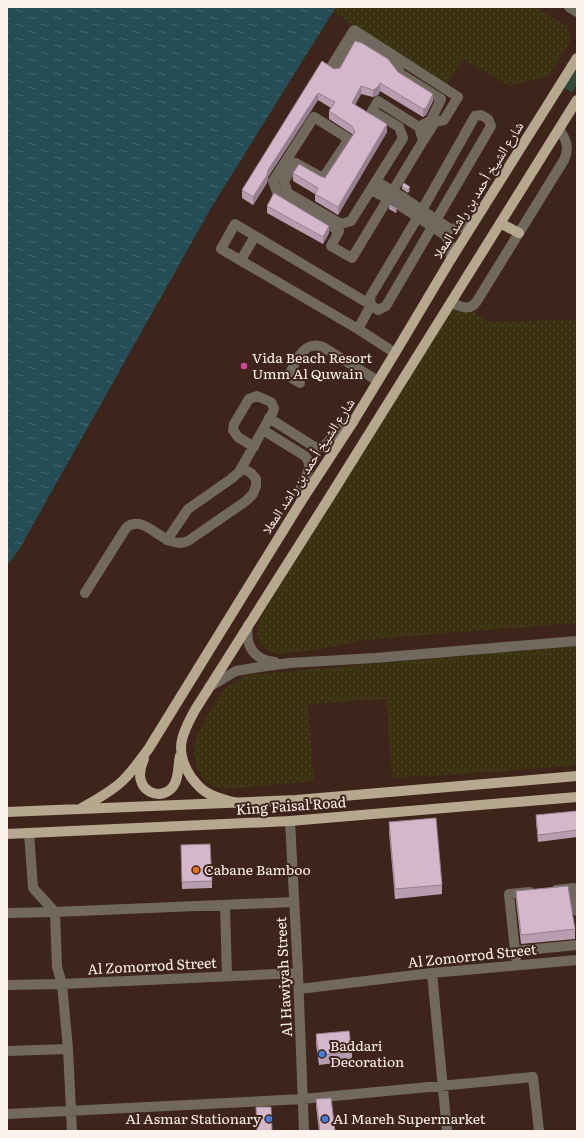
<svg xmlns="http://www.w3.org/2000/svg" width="584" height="1138" font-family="Literata,'Noto Naskh Arabic',serif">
<defs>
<pattern id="sand-dots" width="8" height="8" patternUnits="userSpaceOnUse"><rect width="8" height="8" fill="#3b3212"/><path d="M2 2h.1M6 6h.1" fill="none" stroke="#4e4629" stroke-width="1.8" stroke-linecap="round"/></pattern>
<pattern id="water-ripples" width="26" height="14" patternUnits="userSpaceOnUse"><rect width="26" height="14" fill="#244e56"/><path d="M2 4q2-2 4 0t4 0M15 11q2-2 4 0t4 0" fill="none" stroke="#45686f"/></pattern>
</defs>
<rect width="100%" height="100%" fill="#3e241a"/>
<path fill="#2f4a38" d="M577 65V84L572 93 563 87Z"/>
<path fill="url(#sand-dots)" d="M336 7H534L569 27 570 41 549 76 509 86 463 59 447 84 333 12Z
M465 306 489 322 577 320V623L373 639 314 650 280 654 269 652 260 643 257 633 259 620 453 308Z
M577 646V765L494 772 392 778 386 699 308 704 314 781 227 789 214 787 204 780 198 770 194 756 195 741 202 725 220 695 229 685 247 675Z"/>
<path fill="url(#water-ripples)" d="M7 7H336L211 208 20 548 7 566Z"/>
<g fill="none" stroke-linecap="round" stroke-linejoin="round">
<path stroke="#71695e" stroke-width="10" d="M569 7 577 12
M378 101 419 127 423 141 352 258 331 246 339 231 278 195 273 181 314 117 349 139 323 178 296 163 284 181 288 193 341 224 351 221 403 138 399 127 372 111Z
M481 115 488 119 491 126 386 306 378 310 371 305 370 297 422 210 475 116Z
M419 127 431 120 441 99 401 74 395 64 354 38 336 70 331 67 354 30 458 97 444 120 435 122 423 141
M376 181 401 196 450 229 459 228 472 225
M371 190 396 203 445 235 450 244 451 259
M241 260 255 236
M451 302C461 307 470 312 477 301L564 160C570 148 566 139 559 129
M358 329 371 305 235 224 221 249 358 329 395 353
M300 383 293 379 291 371C297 358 306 340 323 347L378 381
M269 418 313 446C326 452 330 436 338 429 342 426 347 423 353 422
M263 430 305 456C314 466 306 474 302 484 300 489 300 495 302 500
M167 540 188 509 231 479 239 472 273 412 274 408 271 402 257 396 249 399 234 424 233 430 238 437 254 447
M85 593 126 528C146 511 164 552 188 541L246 501 253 494 256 486V479L251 473 242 468
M248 625C245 645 253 660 275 662
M209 687 236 671 260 667 289 663 375 658 577 641
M290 821 298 973 304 1131
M29 833 33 888 55 912 294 902
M556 890 574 888 577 911
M225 906 227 976
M7 913 55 912 57 967 62 984 68 1049 72 1131
M515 951 509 894 530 892
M516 958 515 951 577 945
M432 973 447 1131
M7 985 62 984 298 973
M299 989 432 973 577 960
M7 1051 68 1049
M7 1114 303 1099 533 1077 539 1131"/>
<path stroke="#b6a78f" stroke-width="10" d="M500 223 519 233
M144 759C128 792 165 805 175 783 179 775 178 764 180 756
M236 803C226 800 215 798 206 792 200 789 195 782 191 777 174 751 181 735 195 710L329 498 577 100
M80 809C94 801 107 794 119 784 131 774 140 760 149 748L302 500 353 422 395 353 451 259 577 58
M7 812 296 800 577 776
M7 834 290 821 577 797"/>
</g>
<path fill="#b79daf" d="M334 69 398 72 433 101 426 115 423 117 380 91 378 95 373 97 361 94 355 105 387 132 338 215 315 201V194L293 181V173L320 176 325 178 353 135 352 134 329 119V111L331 108 318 100 268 177 267 183 253 205 242 198V190Z
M402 186 410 190 408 193 402 189Z
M267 206 329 233 323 244 267 213Z
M389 206 397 211 396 213 389 209Z
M577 811V837L538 842 536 822V815Z
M389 822 442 885V894L395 899 389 832Z
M181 845 212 881V888L182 889Z
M516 891 575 929V939L521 944 516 900Z
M316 1034 352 1052V1061L319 1065 316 1044Z
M316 1099 335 1131H319L316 1106Z"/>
<path fill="#95808f" d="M380 83V91L378 95 373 97V90Z
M361 86V94L352 111V103Z
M318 93V100L268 177 267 183 253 205V197L268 170Z
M433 94V101L426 115 423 117V109Z
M387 124V132L338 215V207Z
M329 226V233L323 244V237Z"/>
<path fill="#d5b7cc" stroke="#95808f" d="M355 41 362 43 388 59 398 72 433 94 426 108 423 109 380 83 378 87 373 90 361 86 352 103 387 124 338 207 315 194 318 188 293 173 299 164 320 176 325 178 355 132 352 126 329 111 335 102 318 93 268 170 267 175 253 197 242 190 322 61 334 69 340 68Z
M404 183 410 187 408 190 402 186Z
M274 193 329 226 323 237 267 206Z
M390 205 397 209 396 210 389 206Z
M577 811V830L538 835 536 815Z
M436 818 442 885 395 889 389 822Z
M210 844 212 881 182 882 181 845Z
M568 886 575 929 521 935 516 891Z
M349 1031 352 1052 319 1055 316 1034Z
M331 1098 335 1131H320L316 1099Z
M256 1107H271L272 1131H257Z"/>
<circle fill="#d1479c" stroke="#3e241a" stroke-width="1.5" cx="244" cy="366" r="4"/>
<circle fill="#e8710a" stroke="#3e241a" stroke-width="1.5" cx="196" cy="870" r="4"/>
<g fill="#3f7fe0" stroke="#3e241a" stroke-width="1.5">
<circle cx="322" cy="1054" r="4"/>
<circle cx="269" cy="1119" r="4"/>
<circle cx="325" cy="1119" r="4"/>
</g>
<g text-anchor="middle" stroke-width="4" stroke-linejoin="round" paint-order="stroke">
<g font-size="14" fill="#fdf2ee" stroke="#3e241a">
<text transform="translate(478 190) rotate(-58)" y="5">شارع الشيخ أحمد بن راشد المعلا</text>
<text transform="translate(308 466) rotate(-57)" y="5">شارع الشيخ أحمد بن راشد المعلا</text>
<text transform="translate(291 806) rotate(-4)" y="5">King Faisal Road</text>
<text transform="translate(472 956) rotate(-6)" y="5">Al Zomorrod Street</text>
<text transform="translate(152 966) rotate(-3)" y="5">Al Zomorrod Street</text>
<text transform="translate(284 977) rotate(-93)" y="5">Al Hawiyah Street</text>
</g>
<g font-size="14" fill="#fdf2ee" stroke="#3e241a" text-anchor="start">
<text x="252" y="363">Vida Beach Resort<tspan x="252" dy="16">Umm Al Quwain</tspan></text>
<text x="204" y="875">Cabane Bamboo</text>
<text x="330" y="1051">Baddari<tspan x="330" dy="16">Decoration</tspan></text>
<text x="261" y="1124" text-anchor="end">Al Asmar Stationary</text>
<text x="333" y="1124">Al Mareh Supermarket</text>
</g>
</g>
<rect width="584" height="1138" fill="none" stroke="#fdf2ee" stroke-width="16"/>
</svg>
